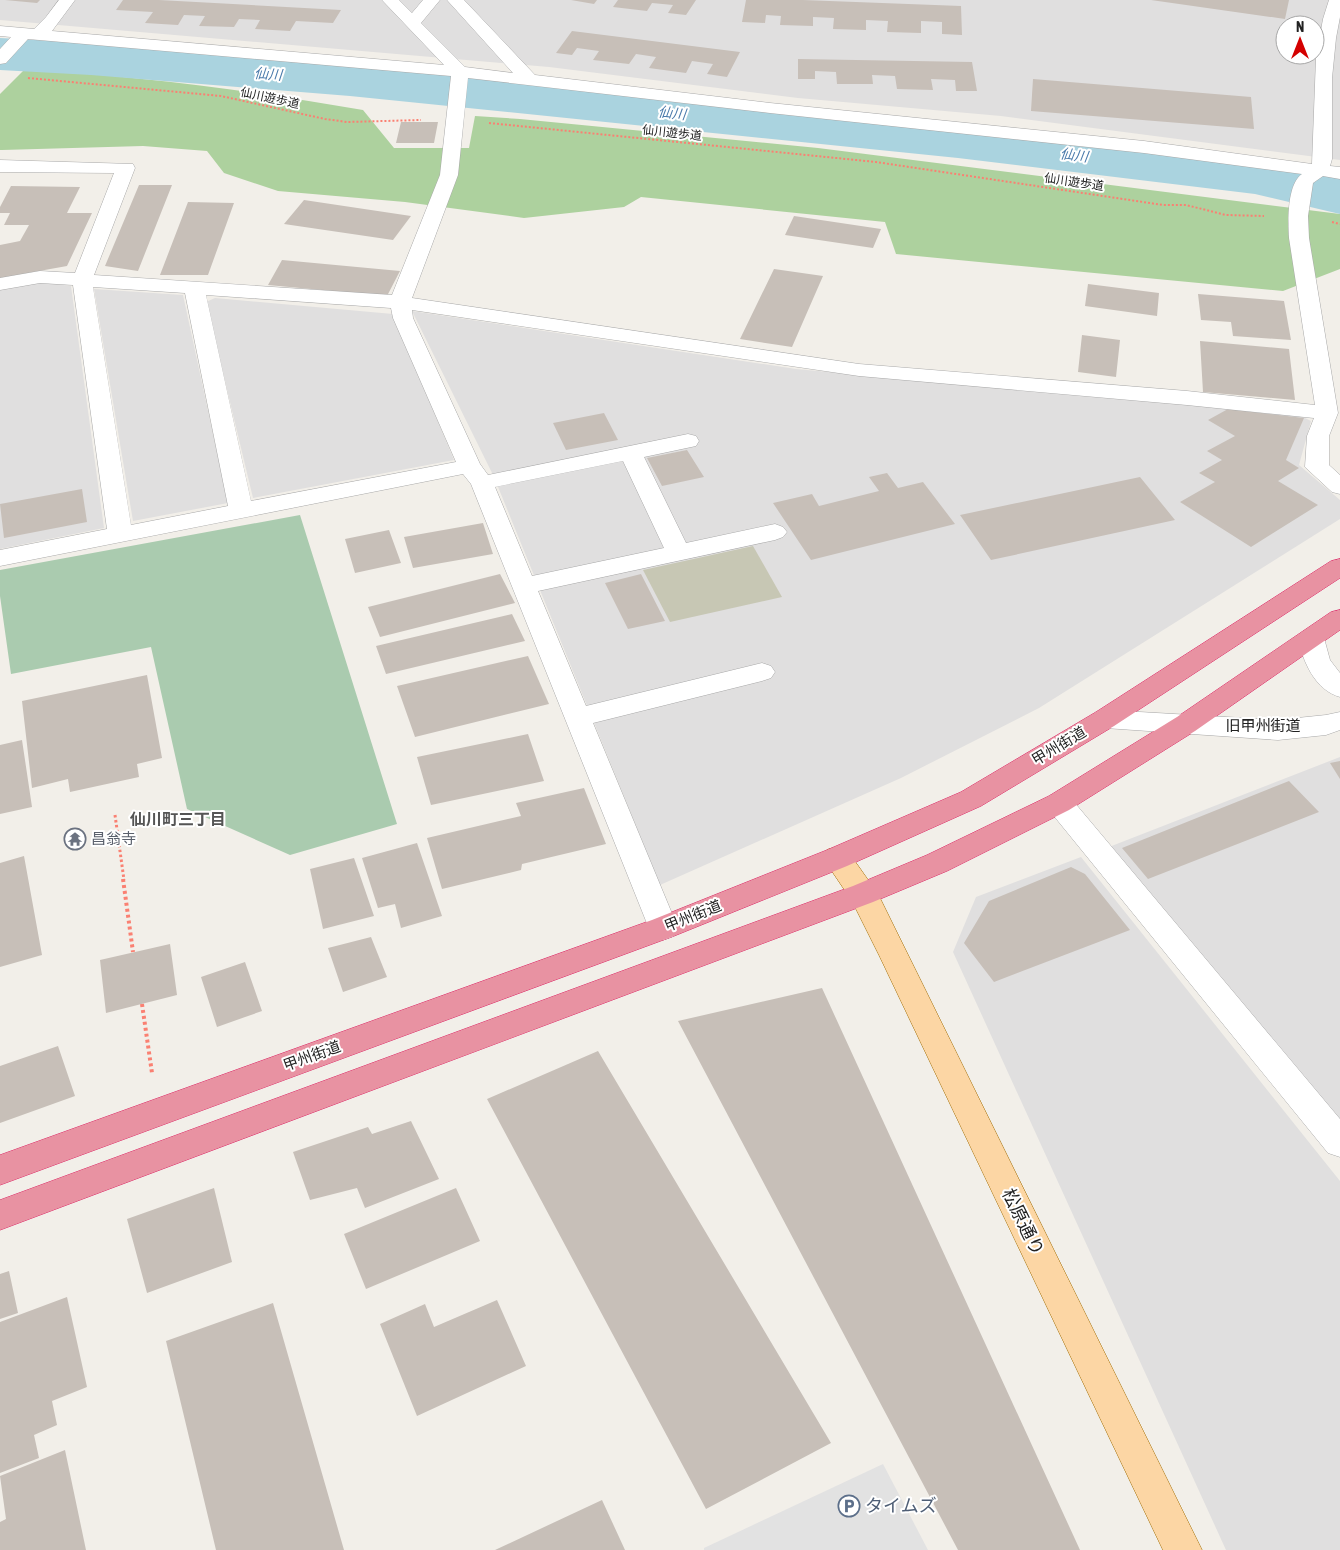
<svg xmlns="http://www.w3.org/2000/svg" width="1340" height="1550" font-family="'Asap Condensed','Noto Sans JP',sans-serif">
<rect width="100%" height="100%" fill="#f2efe9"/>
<path fill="#e0dfdf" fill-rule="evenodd" d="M0 0H1340V160L1001 116 798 98 549 67 0 20ZM1285 25H1315V55H1285Z
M42 282 71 286 104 528 0 549V289Z
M94 289 183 295 228 503 133 521Z
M215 298 393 314 454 460 253 498 206 302Z
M412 311 796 369 1299 415 1311 421 1299 465 1340 500V519L1039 708 901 778 660 885 494 477Z
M1340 757V1120L1109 847Z
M1081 857 1340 1181V1550H1226L953 952 976 897Z"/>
<path fill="#c7c7b4" d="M753 546 782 597 670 622 643 570Z"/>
<path fill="#add19e" d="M24 70C137 75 251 91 363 110L394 148H469L475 116 520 119 818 148 1340 214V269L1283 291 896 254 885 222 641 197 624 207 524 218 405 202 278 191 224 173 207 151 143 146 2 150H0V94Z"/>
<path fill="#aacbaf" d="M300 515 397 824 290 855 187 809 151 647 11 674 0 596V570Z"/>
<path fill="#e2e2e2" d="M883 1464 928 1550H704V1548Z"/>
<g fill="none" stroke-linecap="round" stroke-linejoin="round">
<path fill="#aad3df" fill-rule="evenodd" d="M0 38 91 43 350 64 958 124 1255 160 1340 178V214L1255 194 958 158 350 96 91 75 0 70Z"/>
</g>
<path fill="#c7bfb8" d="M5 0H40L37 3Z
M123 0H159L341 10 333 23 296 21 290 31 255 29 260 20 239 19 234 27 199 26 205 16 184 15 178 25 145 23 153 12 116 10Z
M571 0H597L594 4Z
M618 0H696L686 15 668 13 673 5 652 3 647 11 613 7Z
M746 0H803L961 6 962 35 942 34V22L921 21V33L887 32 888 21 866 20V30L833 29 834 18 813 17V26L780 25 781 16 766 15 765 23 742 22Z
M1151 0H1289L1285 19Z
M572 31 740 52 727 77 707 74 713 64 692 61 686 73 649 68 656 57 636 54 629 64 593 60 599 51 577 48 572 55 556 53Z
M798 59 972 62 977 91H956L955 80 931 79 933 90 897 89 895 76 872 75 873 84H837L836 72 815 71V79H798Z
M1033 79 1251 97 1254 129 1031 111Z
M401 122H438L434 143H396Z
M139 185H172L138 271 105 266Z
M11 186 80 187 67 213H92L67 266 0 278V245L20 241 29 225H4L10 213H0V207Z
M304 200 411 216 393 240 284 224Z
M188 202 234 203 208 275H160Z
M794 216 881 229 873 248 785 235Z
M282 260 400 271 387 296 268 285Z
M774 269 823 276 792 347 740 339Z
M1088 284 1159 293 1157 316 1085 306Z
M1198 294 1284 301 1291 340 1233 336 1231 322 1201 320Z
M1082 335 1120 340 1116 377 1078 372Z
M1200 341 1289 349 1295 400 1203 392Z
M1228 409 1304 418 1286 460 1299 468 1278 481 1318 505 1251 547 1180 502 1215 482 1199 473 1222 460 1207 451 1235 436 1208 420Z
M604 413 618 440 566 450 553 423Z
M687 450 704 477 662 486 647 458Z
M887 473 898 488 923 482 955 524 811 560 773 503 812 494 819 506 879 491 869 477Z
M1140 477 1175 520 991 560 960 515Z
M82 489 87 522 4 538 0 504Z
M483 523 493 554 413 568 404 537Z
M389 530 401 563 355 573 345 539Z
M500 574 515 603 380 637 368 607Z
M641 574 665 621 628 629 605 583Z
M512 614 525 641 386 674 376 646Z
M528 656 549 704 415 737 397 686Z
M147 675 162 758 137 764 139 777 70 792 68 779 32 788 22 701Z
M528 734 544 781 431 805 417 757Z
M22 740 32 807 0 814V745Z
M1340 761V779L1330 763Z
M1289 781 1319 812 1148 879 1122 848Z
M584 788 606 844 522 864 521 870 442 889 427 838 521 816 516 803Z
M417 843 442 916 401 928 395 904 378 908 362 858Z
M24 856 42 955 0 967V863Z
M354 858 374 916 323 929 310 869Z
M1071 867 1085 874 1130 930 994 982 964 943 989 901Z
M371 937 387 977 343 992 328 948Z
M170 944 177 995 106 1013 100 960Z
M245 962 262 1011 217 1027 201 977Z
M822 988 1080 1550H958L678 1021Z
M58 1046 75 1096 0 1123V1066Z
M598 1051 831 1443 706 1509 487 1099Z
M411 1121 439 1179 365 1208 357 1188 310 1200 293 1152 368 1127 372 1134Z
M214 1188 232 1262 147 1293 127 1219Z
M456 1188 480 1241 366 1289 344 1234Z
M9 1271 18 1313 0 1319V1274Z
M67 1297 87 1387 52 1401 57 1425 34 1435 39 1458 0 1473V1322Z
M497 1300 526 1366 417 1416 380 1324 425 1304 434 1327Z
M273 1303 344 1550H216L166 1341Z
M65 1450 86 1550H0V1522L6 1519 0 1476Z
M602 1500 625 1550H495Z"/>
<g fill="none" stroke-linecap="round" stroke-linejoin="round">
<g stroke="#a9a9a9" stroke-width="1">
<path id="minor" d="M59 0H75L52 31 444 65 382 0H399L412 13 423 0H440L421 23 465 67 513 73 447 0H464L535 75 770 103 1144 141 1312 164 1316 58 1323 19 1329 0H1340V17L1336 38 1332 78V159L1330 166 1340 167V179L1323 176 1313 183 1308 216 1309 238 1338 413 1329 436V465L1340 475V494L1332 492 1305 467 1307 436 1314 418 1187 405 859 376 412 310 413 318 480 464 488 475 688 434 696 436 699 441 696 446 644 457 686 543 775 524 783 527 787 532 783 537 775 540 538 591 586 706 762 663 771 666 775 672 771 678 762 681 593 723 678 928 674 936 663 940 652 936 471 484 463 474 0 566V550L107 529 73 285 40 283 0 290V278L40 271 75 273 114 173 0 172V160L133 164 135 168 94 275 392 295 440 175 451 76 28 39 6 63 0 64V49L11 37 0 36V26L34 29 46 17ZM468 78 770 113 1144 153 1302 174C1287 184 1288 221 1289 238L1315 405 1187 391 859 364 412 298 458 175ZM93 287 185 293 228 506 131 525ZM206 295 391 308 393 318 456 462 251 501ZM623 461 664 548 532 576 495 487Z
M1311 629 1320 632 1324 638 1330 660 1340 673V697C1315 690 1303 662 1298 638L1302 632Z
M1105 710 1278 720 1326 715 1340 712V730L1326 735 1278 740 1105 728 1096 726 1092 719 1096 712Z
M1059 793 1069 796 1340 1119V1157L1328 1153 1049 810 1045 803 1049 796Z"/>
</g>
<g stroke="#a06b00" stroke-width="1">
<path id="major" d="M837 847 847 850 878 894 1202 1550H1163L879 955 852 901 823 858 827 850Z"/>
</g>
<g stroke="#dc2a67" stroke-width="1">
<path id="highway" d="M1340 559V578L1114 726 981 806 847 866 674 936 0 1185V1155L652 920 827 850 961 792 1096 712 1331 561Z
M1340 610V630L1195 731 1069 810 947 871 873 902 0 1230V1200L853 886 927 855 1049 796 1177 717 1331 612Z"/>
</g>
<path stroke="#fa8072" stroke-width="2" stroke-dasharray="2 2" stroke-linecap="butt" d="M28 78 221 96 325 119 347 122 421 120
M489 123 876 162 1163 205H1186L1226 215 1264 216
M1332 222 1340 224"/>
<path stroke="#fa8072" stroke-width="3" stroke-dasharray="2.5 2.5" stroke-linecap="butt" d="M115 815 124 880"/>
<path stroke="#fa8072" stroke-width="4" stroke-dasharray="3 3" stroke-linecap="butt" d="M123 879 133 952
M142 1004 152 1073"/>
<use href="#minor" fill="#fff" fill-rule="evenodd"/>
<use href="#major" fill="#fcd6a4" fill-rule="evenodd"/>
<use href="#highway" fill="#e892a2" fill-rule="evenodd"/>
</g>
<defs>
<g id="temple-ring" transform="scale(1.125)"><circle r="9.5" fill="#fff" stroke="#6b7280" stroke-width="1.5"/><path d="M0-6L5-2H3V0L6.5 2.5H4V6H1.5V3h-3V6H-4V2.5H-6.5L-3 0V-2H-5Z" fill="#6b7280"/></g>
<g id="parking-ring" transform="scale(1.125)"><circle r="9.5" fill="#fff" stroke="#5c6f8a" stroke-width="1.5"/><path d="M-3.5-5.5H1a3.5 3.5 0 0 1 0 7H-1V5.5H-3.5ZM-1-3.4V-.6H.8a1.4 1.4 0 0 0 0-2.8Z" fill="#5c6f8a"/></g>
</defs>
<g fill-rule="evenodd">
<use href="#temple-ring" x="75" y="839"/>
<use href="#parking-ring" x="849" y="1506"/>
</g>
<g text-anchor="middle" stroke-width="4" stroke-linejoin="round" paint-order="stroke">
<g font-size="12" fill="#222" stroke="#fff">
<text transform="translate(270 98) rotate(12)" y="4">仙川遊歩道</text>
<text transform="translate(672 133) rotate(6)" y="4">仙川遊歩道</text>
<text transform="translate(1074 182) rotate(8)" y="4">仙川遊歩道</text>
</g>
<g font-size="14" font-style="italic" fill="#4a7aab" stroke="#fff">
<text transform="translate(268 74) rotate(4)" y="5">仙川</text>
<text transform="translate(672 113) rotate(6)" y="5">仙川</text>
<text transform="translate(1074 155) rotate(7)" y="5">仙川</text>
</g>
<g font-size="15" fill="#222" stroke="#fff">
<text x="1263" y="731">旧甲州街道</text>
<text transform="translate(1059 746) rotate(-31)" y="5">甲州街道</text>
<text transform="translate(693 916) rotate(-22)" y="5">甲州街道</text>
<text transform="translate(312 1056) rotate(-20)" y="5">甲州街道</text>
</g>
<g font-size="15" fill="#5b616d" stroke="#fff" text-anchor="start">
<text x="91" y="844">昌翁寺</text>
</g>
<g font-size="16" font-weight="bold" fill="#555" stroke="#fff">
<text x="178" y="825">仙川町三丁目</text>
</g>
<g font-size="18" fill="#222" stroke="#fff">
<text transform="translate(1023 1222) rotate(64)" y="6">松原通り</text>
</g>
<g font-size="18" fill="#4e5e75" stroke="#fff" text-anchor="start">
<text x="865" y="1512">タイムズ</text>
</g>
</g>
<g transform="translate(1300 40)"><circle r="24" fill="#ffffff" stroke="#a7a7a7"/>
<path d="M0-4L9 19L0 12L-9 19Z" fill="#d40000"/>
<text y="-8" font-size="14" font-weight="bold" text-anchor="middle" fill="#222222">N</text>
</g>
</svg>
